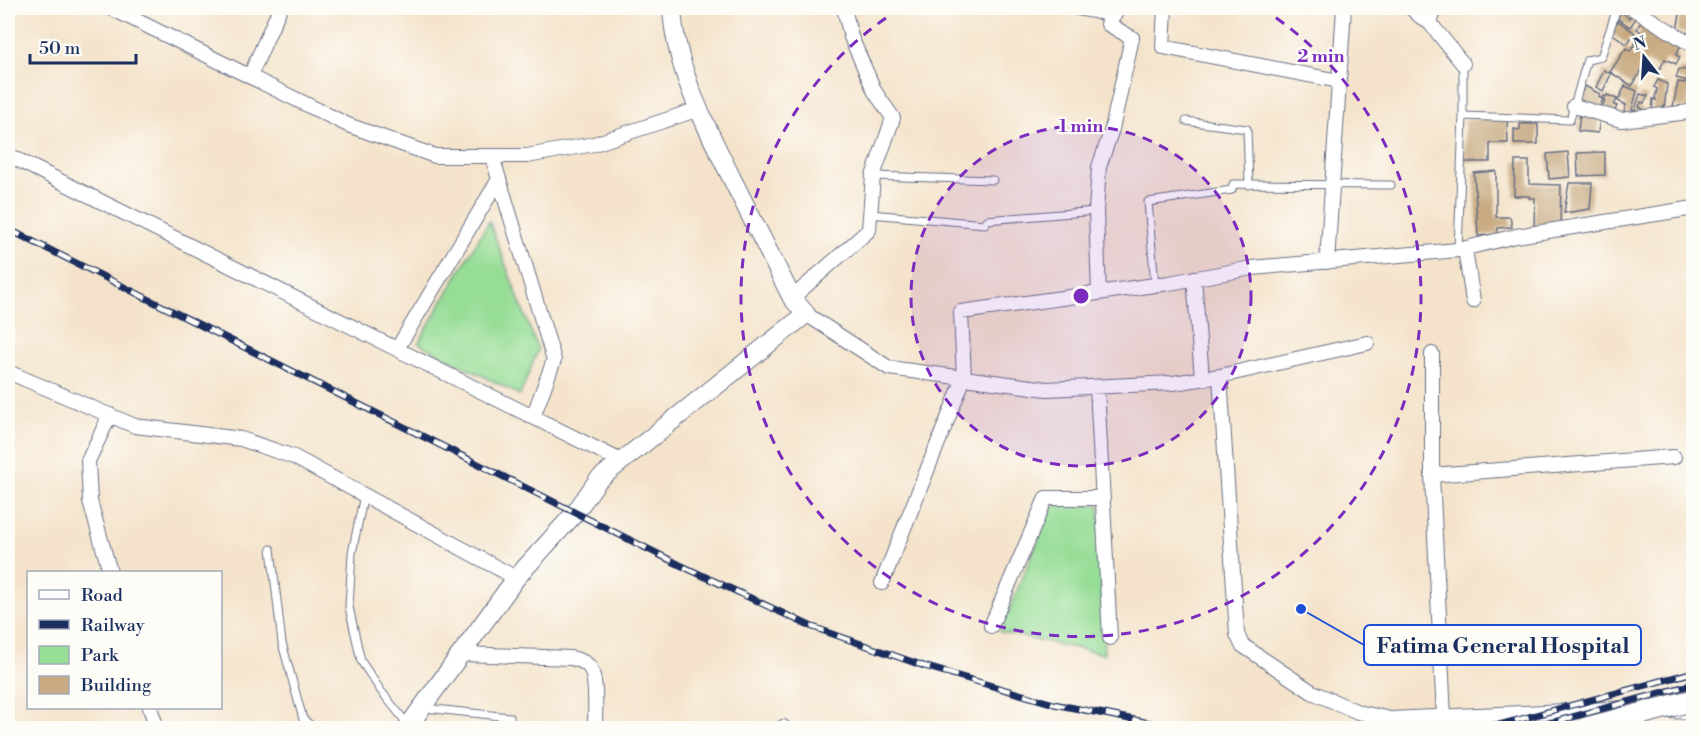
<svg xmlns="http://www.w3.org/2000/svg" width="1701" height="736" font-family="'Libre Bodoni',serif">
<rect width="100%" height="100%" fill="#fdfcf7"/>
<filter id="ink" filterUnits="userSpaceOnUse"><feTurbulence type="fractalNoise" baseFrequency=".0167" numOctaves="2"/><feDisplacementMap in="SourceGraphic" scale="12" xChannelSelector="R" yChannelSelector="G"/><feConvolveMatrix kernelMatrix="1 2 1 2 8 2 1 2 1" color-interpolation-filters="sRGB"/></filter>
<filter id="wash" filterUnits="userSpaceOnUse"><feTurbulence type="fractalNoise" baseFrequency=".008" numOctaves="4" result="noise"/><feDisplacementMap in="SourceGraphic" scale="24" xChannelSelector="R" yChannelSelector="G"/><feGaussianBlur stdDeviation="1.35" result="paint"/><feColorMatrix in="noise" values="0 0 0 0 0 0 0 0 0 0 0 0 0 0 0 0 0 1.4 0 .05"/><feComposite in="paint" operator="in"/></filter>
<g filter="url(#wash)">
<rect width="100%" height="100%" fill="#f4e3ca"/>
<path fill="#96dd96" stroke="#58867a" stroke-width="1.5" d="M489 221 538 350 520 395 418 343Z
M1100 505 1104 654 1000 632 1052 506Z"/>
<g id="blocks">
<path fill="#c8ab83" d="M1681 8H1694V34L1677 31Z
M1634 10 1639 14 1630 27 1617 18 1621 12 1629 18Z
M1643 18 1682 43 1676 55 1680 57 1676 64 1665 59 1660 69 1647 62 1632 86 1610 72 1626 48 1630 51 1639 38 1638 37 1641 32 1637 29Z
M1618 21 1635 33 1627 44 1610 32Z
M1686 68 1694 70V98L1689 97 1687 108 1673 106 1678 82 1685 83V80L1676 78 1679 69 1685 70Z
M1604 70 1611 74 1603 91 1596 87Z
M1658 80 1667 84 1664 109 1652 113 1653 99 1656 100 1655 98 1657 89 1654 87Z
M1585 86 1600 94 1599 97 1603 99 1598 110 1578 100Z
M1625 86 1637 91 1631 114 1624 111 1626 105 1618 101Z
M1640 94 1648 96 1644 103 1641 102 1639 107 1646 111 1636 114 1632 112 1635 110Z
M1607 95 1617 99 1614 105 1617 106 1612 117 1600 111 1605 100 1602 99 1604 96 1606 97Z
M1580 114 1600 116 1598 133 1578 131Z
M1464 119H1507L1508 143H1490V162H1465Z
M1520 124H1538V144H1514V129L1520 130Z
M1568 152 1570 177 1549 179 1547 154Z
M1605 152V175L1578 176 1577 153Z
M1515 161H1529V184L1561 185 1560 226H1534L1535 198H1529V196H1514Z
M1496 171V217H1510L1512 227 1498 228 1497 234 1478 236 1474 173Z
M1569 183H1592L1590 209 1564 213Z"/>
</g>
</g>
<g filter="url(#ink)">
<use href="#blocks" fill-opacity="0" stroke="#676e84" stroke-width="1.5"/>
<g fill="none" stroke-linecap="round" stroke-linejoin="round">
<g stroke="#676e84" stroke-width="9">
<path id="lane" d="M1059 8 1112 18
M1463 64V116L1570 120 1587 60 1601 57 1617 8
M1186 121 1247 129 1249 185
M873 176 993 180
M870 214 985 224 987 220 1096 211
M1458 250 1463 116
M1155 285 1148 202 1232 190 1233 184 1391 185
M364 495 352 553 349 607 361 661 381 691 409 726
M271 549 282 643 303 719 314 728
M425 708 510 717V728"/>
</g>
<g stroke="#676e84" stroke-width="16">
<path id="street" d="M111 8 348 125 435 156H527L594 144 699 109
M1165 8 1163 47 1339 81
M1411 8 1421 17 1430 23 1463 64
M1632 8 1694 46
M1430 23 1435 8
M250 76 280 8
M1574 106 1621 120 1689 112 1694 115
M8 155 621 461
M492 156 554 360 533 417
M1465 249 1473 301
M1327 262 1344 8
M1194 278 1202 378
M1099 293 1096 211 1099 167 1112 129 1132 38 1108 24 1119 8
M792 298 869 230 873 176 893 118 875 92 851 37 844 8
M806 314 889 368 1047 389 1173 383 1220 376 1367 343
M397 349 499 179
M1432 354V475L1444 717
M8 372 135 426 241 439 294 457 516 578
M1220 376 1237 634 1242 645 1312 692 1358 712 1390 719 1630 708H1639
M1097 387 1110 638
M1432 475 1674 457
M110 572 90 501 88 461 110 415
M882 583 964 378 961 312 1169 283 1252 268 1458 250 1516 236 1694 208
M991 626 1046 498H1103
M462 654 571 658C579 660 588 662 591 670 597 681 595 715 595 728
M150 708 157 728
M1670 711 1694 712
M783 727 784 728"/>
</g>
<g stroke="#676e84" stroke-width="20">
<path id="secondary" d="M407 728 516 578 575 513 598 480 806 314 792 298C772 258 752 219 732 179 706 126 675 69 672 8"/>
</g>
<use href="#lane" stroke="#fff" stroke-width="7"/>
<use href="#street" stroke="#fff" stroke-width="14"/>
<use href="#secondary" stroke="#fff" stroke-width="18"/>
<g stroke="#1b2f5e" stroke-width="7">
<path id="rail" d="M8 229 680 565 810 626 924 666 1054 704 1175 728
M1488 728 1694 672
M1532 728 1694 684"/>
</g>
<use href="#rail" stroke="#fdfcf7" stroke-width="4.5" stroke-dasharray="14" stroke-linecap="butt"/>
<g stroke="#676e84" stroke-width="23" stroke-linecap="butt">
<path id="primary-bridge" d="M1587 728 1694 700"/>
</g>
<use href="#primary-bridge" stroke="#fff" stroke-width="21"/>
</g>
</g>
<circle cx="1081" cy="296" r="170" fill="#7b2cbf" fill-opacity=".12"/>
<g fill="none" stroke="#7b2cbf" stroke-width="3" stroke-dasharray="10 8">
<circle cx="1081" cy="296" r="170"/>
<path d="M1261 8A340 340 0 1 1 901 8"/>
</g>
<circle cx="1081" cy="296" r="9" fill="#7b2cbf" stroke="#fdfcf7" stroke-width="3"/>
<g font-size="18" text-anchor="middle" font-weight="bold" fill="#7b2cbf" stroke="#fdfcf7" stroke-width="4.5" stroke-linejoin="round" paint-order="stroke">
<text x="1321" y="62">2 min</text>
<text x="1081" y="132">1 min</text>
</g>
<path fill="none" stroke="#1d4ed8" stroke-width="2" d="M1301 609L1364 645"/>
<circle fill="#1d4ed8" stroke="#fdfcf7" stroke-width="2" cx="1301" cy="609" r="6"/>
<rect fill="#fdfcf7" stroke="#1d4ed8" stroke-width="2" x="1364" y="625" width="277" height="40" rx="6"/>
<g font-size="22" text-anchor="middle" font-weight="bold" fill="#1b2f5e">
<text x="1503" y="653">Fatima General Hospital</text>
</g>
<rect width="1701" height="736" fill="none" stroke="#fdfcf7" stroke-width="30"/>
<rect x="27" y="571" width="195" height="138" fill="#fdfcf7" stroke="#a3aaba" stroke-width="1.5"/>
<rect x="39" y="590" width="30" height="9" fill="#ffffff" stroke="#a3aaba" stroke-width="1.5"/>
<text x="81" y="601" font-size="18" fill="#1b2f5e">Road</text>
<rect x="39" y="620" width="30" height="9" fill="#1b2f5e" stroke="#a3aaba" stroke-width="1.5"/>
<text x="81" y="631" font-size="18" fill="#1b2f5e">Railway</text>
<rect x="39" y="646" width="30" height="18" fill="#96dd96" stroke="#a3aaba" stroke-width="1.5"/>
<text x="81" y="661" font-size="18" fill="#1b2f5e">Park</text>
<rect x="39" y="676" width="30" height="18" fill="#c8ab83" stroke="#a3aaba" stroke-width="1.5"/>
<text x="81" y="691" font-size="18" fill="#1b2f5e">Building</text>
<g transform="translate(1644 57) rotate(343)" stroke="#fdfcf7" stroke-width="4.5" paint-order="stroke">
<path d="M0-4.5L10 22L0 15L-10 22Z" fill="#1b2f5e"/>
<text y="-9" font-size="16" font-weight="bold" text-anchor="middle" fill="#1b2f5e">N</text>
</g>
<path d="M30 54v9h106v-9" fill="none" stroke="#1b2f5e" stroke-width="3"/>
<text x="39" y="54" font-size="18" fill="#1b2f5e" stroke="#fdfcf7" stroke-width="4.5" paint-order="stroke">50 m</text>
</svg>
